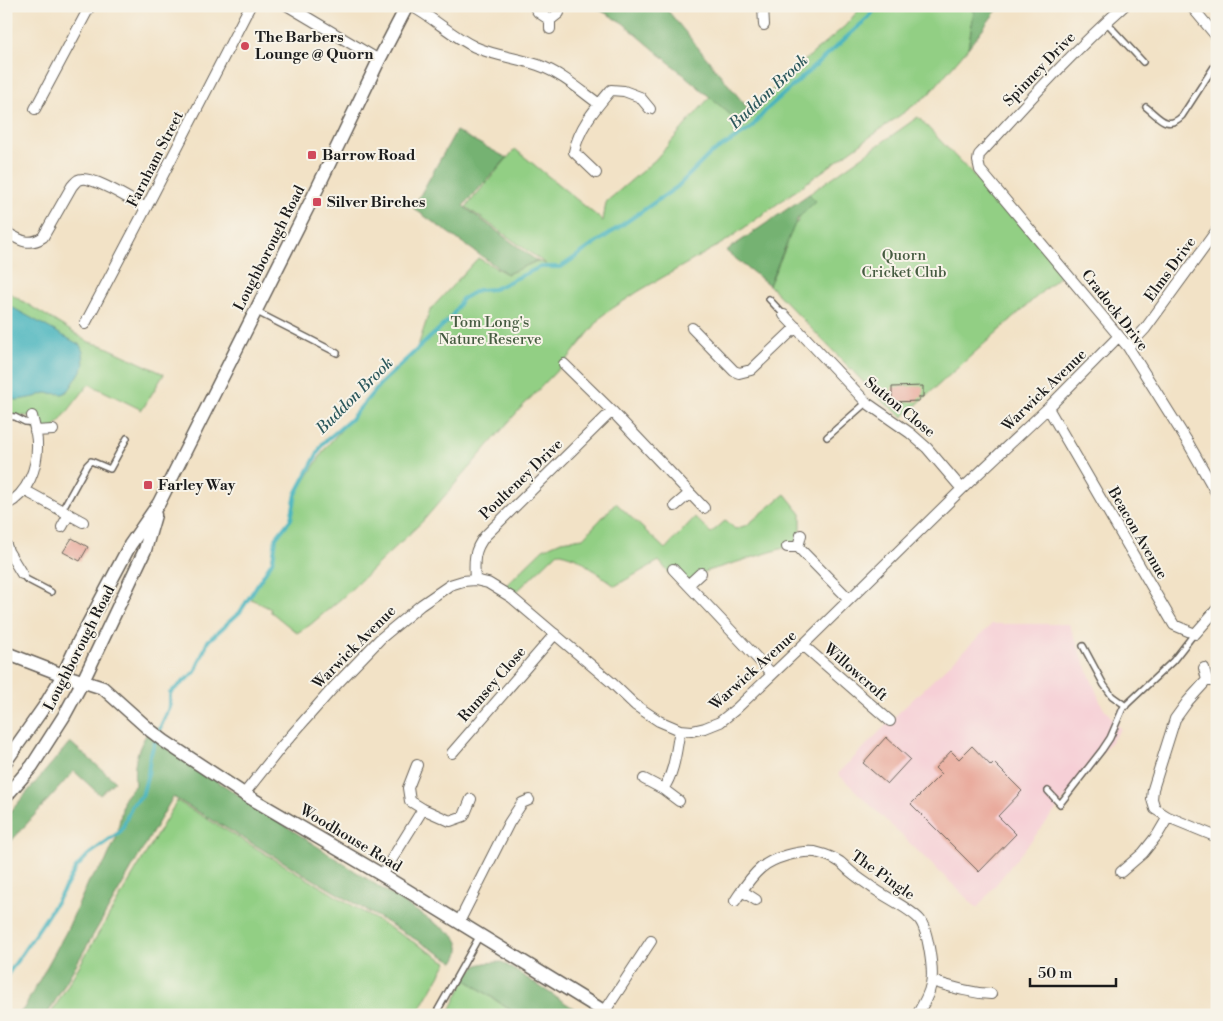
<svg xmlns="http://www.w3.org/2000/svg" width="1223" height="1021" font-family="'Libre Bodoni',serif">
<rect width="100%" height="100%" fill="#f7f3e8"/>
<filter id="ink" filterUnits="userSpaceOnUse"><feTurbulence type="fractalNoise" baseFrequency=".02" numOctaves="2"/><feDisplacementMap in="SourceGraphic" scale="10" xChannelSelector="R" yChannelSelector="G"/><feConvolveMatrix kernelMatrix="1 2 1 2 8 2 1 2 1" color-interpolation-filters="sRGB"/></filter>
<filter id="wash" filterUnits="userSpaceOnUse"><feTurbulence type="fractalNoise" baseFrequency=".0096" numOctaves="4" result="noise"/><feDisplacementMap in="SourceGraphic" scale="20" xChannelSelector="R" yChannelSelector="G"/><feGaussianBlur stdDeviation="1.12" result="paint"/><feColorMatrix in="noise" values="0 0 0 0 0 0 0 0 0 0 0 0 0 0 0 0 0 1.4 0 .05"/><feComposite in="paint" operator="in"/></filter>
<g filter="url(#wash)">
<rect width="100%" height="100%" fill="#f2e2c6"/>
<path fill="#f6cfd6" d="M992 624H1069L1102 706 1121 729 977 908 838 774 890 721Z"/>
<path fill="#92cf84" stroke="#577650" d="M862 6H975L968 48 928 95 726 241 639 291 604 314 566 361 519 410 423 521 343 597 310 625 297 633 270 611 271 609 249 598 270 566 276 538 291 519 296 494 327 446 384 381 417 349 430 310 478 258 507 274 537 261 546 264 466 207 515 149 603 221 606 202 655 160 710 97 739 122 755 108 775 87 811 55 845 26Z
M918 117 1006 210 1044 246 1064 272 903 417 881 400 769 285 786 247 785 245 795 223H797L809 194Z
M6 291 89 342 104 346 164 374 142 410 89 384 53 430 35 431 32 416H6Z
M785 494 801 514V535L798 547H787L701 573 688 585 673 569 669 573 659 561 615 586 577 558 558 552 511 597 500 591 543 549 561 541 583 538 616 503 665 549 695 517 711 533 726 520 735 529 747 525Z
M177 801 447 962 417 1015H50Z
M465 979 517 1015H448Z"/>
<path fill="#75b272" stroke="#486747" d="M593 6H664L750 111 739 122 623 23Z
M975 6H1000L968 48Z
M456 131 507 158 463 206 537 261 507 274 413 208Z
M809 194 816 201 797 219 769 285 726 251Z
M148 732 159 743 453 935C461 943 461 953 454 962L173 797 47 1015H18L24 1008 66 932 89 881 105 863 108 856 116 839 124 798 135 785C133 764 136 751 148 732Z
M70 742 115 781 100 795 74 771 6 847V817Z
M502 962 584 1015H518L465 979C475 961 484 963 502 962Z"/>
<path fill="#44b3bd" stroke="#30686c" d="M6 304 80 345 83 352 84 366 69 390 63 394 45 393 35 397 18 400 6 399Z"/>
<g fill="none" stroke-linecap="round" stroke-linejoin="round">
<path stroke="#44b3bd" stroke-width="4" d="M6 977 42 924 66 886 76 868 88 855 121 831 132 805 142 796 148 774 150 756 160 728 170 706V693L195 672 208 641 240 612 273 560 276 538 291 519 296 494 323 443 350 420 380 384 451 318 462 299 478 290 494 289 540 267H561L677 187 709 155 750 129 768 108 869 17 877 6"/>
</g>
<g id="blocks">
<path fill="#e8a597" d="M923 386V397H919V401L892 402V387Z
M72 538 88 547 80 561 63 552Z
M886 737 910 759 887 784 863 763Z
M972 746 991 766 994 763 1022 791 998 816 1016 834 979 872 911 804 941 774 935 768 951 751 959 759Z"/>
</g>
</g>
<g filter="url(#ink)">
<use href="#blocks" fill-opacity="0" stroke="#676158" stroke-width="1"/>
<g fill="none" stroke-linecap="round" stroke-linejoin="round">
<g stroke="#676158" stroke-width="8">
<path id="service" d="M1106 22 1143 62
M1146 107C1159 117 1167 131 1182 116L1217 62
M769 299 784 315
M257 312 337 353
M6 416 15 417 25 422 34 423
M827 437 866 403
M62 510 87 465 91 461 110 469 127 438
M22 574 26 579 51 592
M1083 646 1104 685 1112 696 1126 706
M1048 791 1060 804 1102 750 1110 738 1123 708 1173 661 1194 634
M435 1015 480 935"/>
</g>
<g stroke="#676158" stroke-width="12">
<path id="minor" d="M288 6 379 60
M411 6C434 18 452 36 475 47 495 56 518 58 538 65 561 73 580 90 599 104
M534 6 538 12 550 20
M763 6 764 25
M1124 6C1072 52 1026 104 979 155L978 161 980 170 1128 347 1187 441 1217 494
M1191 6 1217 37
M550 29V20L559 13
M35 109 90 6
M596 173 574 152C579 127 595 109 611 90L624 91 640 97 650 109
M9 234C21 241 30 246 43 237L72 186C74 184 76 181 78 180 90 173 134 202 146 208
M784 315 867 403 910 433 927 448 962 489
M85 324 146 208 250 6
M692 328 734 371 739 373 751 370 796 327
M1128 347 1145 329 1217 230
M564 364 612 411 704 508
M1048 408 1174 625 1195 634 1217 609
M35 431 53 430
M24 490 83 522
M6 505C28 494 38 467 37 443 37 434 34 425 32 416
M675 506 690 493
M62 527 69 514
M6 545 8 551 22 574
M787 547H798L801 535
M798 547 849 599
M673 569 772 674
M475 580C474 562 473 551 485 536L612 411
M688 585 701 573
M803 645 890 721
M1204 668 1207 680 1217 682
M1207 680 1188 701 1175 719 1153 789 1152 799 1155 809 1168 817 1217 837
M452 753 555 634
M417 765 408 788 410 801 423 809 450 821 464 816 471 799
M644 779 663 789 679 801
M663 789C675 772 676 750 680 730
M244 794 282 746 333 688 380 639 421 605 450 585 463 581 475 580 488 583 511 597 611 682 635 705 659 721 680 730 692 731 705 728 720 722 736 709 803 645 962 489 1048 408 1119 336
M1121 872 1143 853 1158 834 1168 817
M382 875 423 809
M742 891 756 900
M735 901C743 889 750 877 761 868 772 858 800 850 815 852 823 854 833 857 840 862 844 865 847 869 851 872 858 878 866 883 873 888 885 897 911 909 920 920 928 931 934 971 931 984 929 995 923 1005 917 1015
M459 922 509 823 522 803 529 800
M932 981C952 987 970 993 991 994
M605 1011 651 941"/>
</g>
<g stroke="#676158" stroke-width="15">
<path id="tertiary" d="M6 653 63 675 103 688 151 731 164 741 244 794 382 875 610 1015
M6 761 44 707 63 675 78 643 130 545 159 503 317 189 379 60 407 6
M6 796 32 766 64 716 83 681 145 550 155 515"/>
</g>
<use href="#service" stroke="#fff" stroke-width="5"/>
<use href="#minor" stroke="#fff" stroke-width="10"/>
<use href="#tertiary" stroke="#fff" stroke-width="12"/>
</g>
</g>
<g fill="#d1495b" stroke="#f7f3e8" stroke-width="2">
<circle cx="245" cy="46" r="5"/>
<rect x="307" y="150" width="10" height="10" rx="2.5"/>
<rect x="312" y="197" width="10" height="10" rx="2.5"/>
<rect x="143" y="480" width="10" height="10" rx="2.5"/>
</g>
<g text-anchor="middle" stroke-width="4" stroke-linejoin="round" paint-order="stroke">
<g font-size="15" font-weight="bold" fill="#1c1c1c" stroke="#f7f3e8" text-anchor="start">
<text x="255" y="42">The Barbers<tspan x="255" dy="17">Lounge @ Quorn</tspan></text>
<text x="322" y="160">Barrow Road</text>
<text x="327" y="207">Silver Birches</text>
<text x="158" y="490">Farley Way</text>
</g>
<g font-size="15" fill="#1c1c1c" stroke="#f7f3e8">
<text transform="translate(1039 69) rotate(-46)" y="5">Spinney Drive</text>
<text transform="translate(155 159) rotate(-63)" y="5">Farnham Street</text>
<text transform="translate(269 248) rotate(-63)" y="5">Loughborough Road</text>
<text transform="translate(1170 269) rotate(-54)" y="5">Elms Drive</text>
<text transform="translate(1115 310) rotate(52)" y="5">Cradock Drive</text>
<text transform="translate(1044 390) rotate(-44)" y="5">Warwick Avenue</text>
<text transform="translate(900 407) rotate(39)" y="5">Sutton Close</text>
<text transform="translate(521 479) rotate(-44)" y="5">Poulteney Drive</text>
<text transform="translate(1138 533) rotate(60)" y="5">Beacon Avenue</text>
<text transform="translate(354 647) rotate(-45)" y="5">Warwick Avenue</text>
<text transform="translate(79 648) rotate(-63)" y="5">Loughborough Road</text>
<text transform="translate(753 670) rotate(-42)" y="5">Warwick Avenue</text>
<text transform="translate(856 672) rotate(41)" y="5">Willowcroft</text>
<text transform="translate(492 684) rotate(-49)" y="5">Rumsey Close</text>
<text transform="translate(351 838) rotate(31)" y="5">Woodhouse Road</text>
<text transform="translate(883 875) rotate(35)" y="5">The Pingle</text>
</g>
<g font-size="15" fill="#455b40" stroke="#f7f3e8">
<text x="904" y="260">Quorn<tspan x="904" dy="17">Cricket Club</tspan></text>
<text x="490" y="327">Tom Long's<tspan x="490" dy="17">Nature Reserve</tspan></text>
</g>
<g font-size="16" font-style="italic" fill="#2c585c" stroke="#f7f3e8">
<text transform="translate(768 91) rotate(-43)" y="6">Buddon Brook</text>
<text transform="translate(354 395) rotate(-45)" y="6">Buddon Brook</text>
</g>
</g>
<rect width="1223" height="1021" fill="none" stroke="#f7f3e8" stroke-width="25"/>
<path d="M1030 978v8h86v-8" fill="none" stroke="#1c1c1c" stroke-width="2.5"/>
<text x="1038" y="978" font-size="15" fill="#1c1c1c" stroke="#f7f3e8" stroke-width="4" paint-order="stroke">50 m</text>
</svg>
